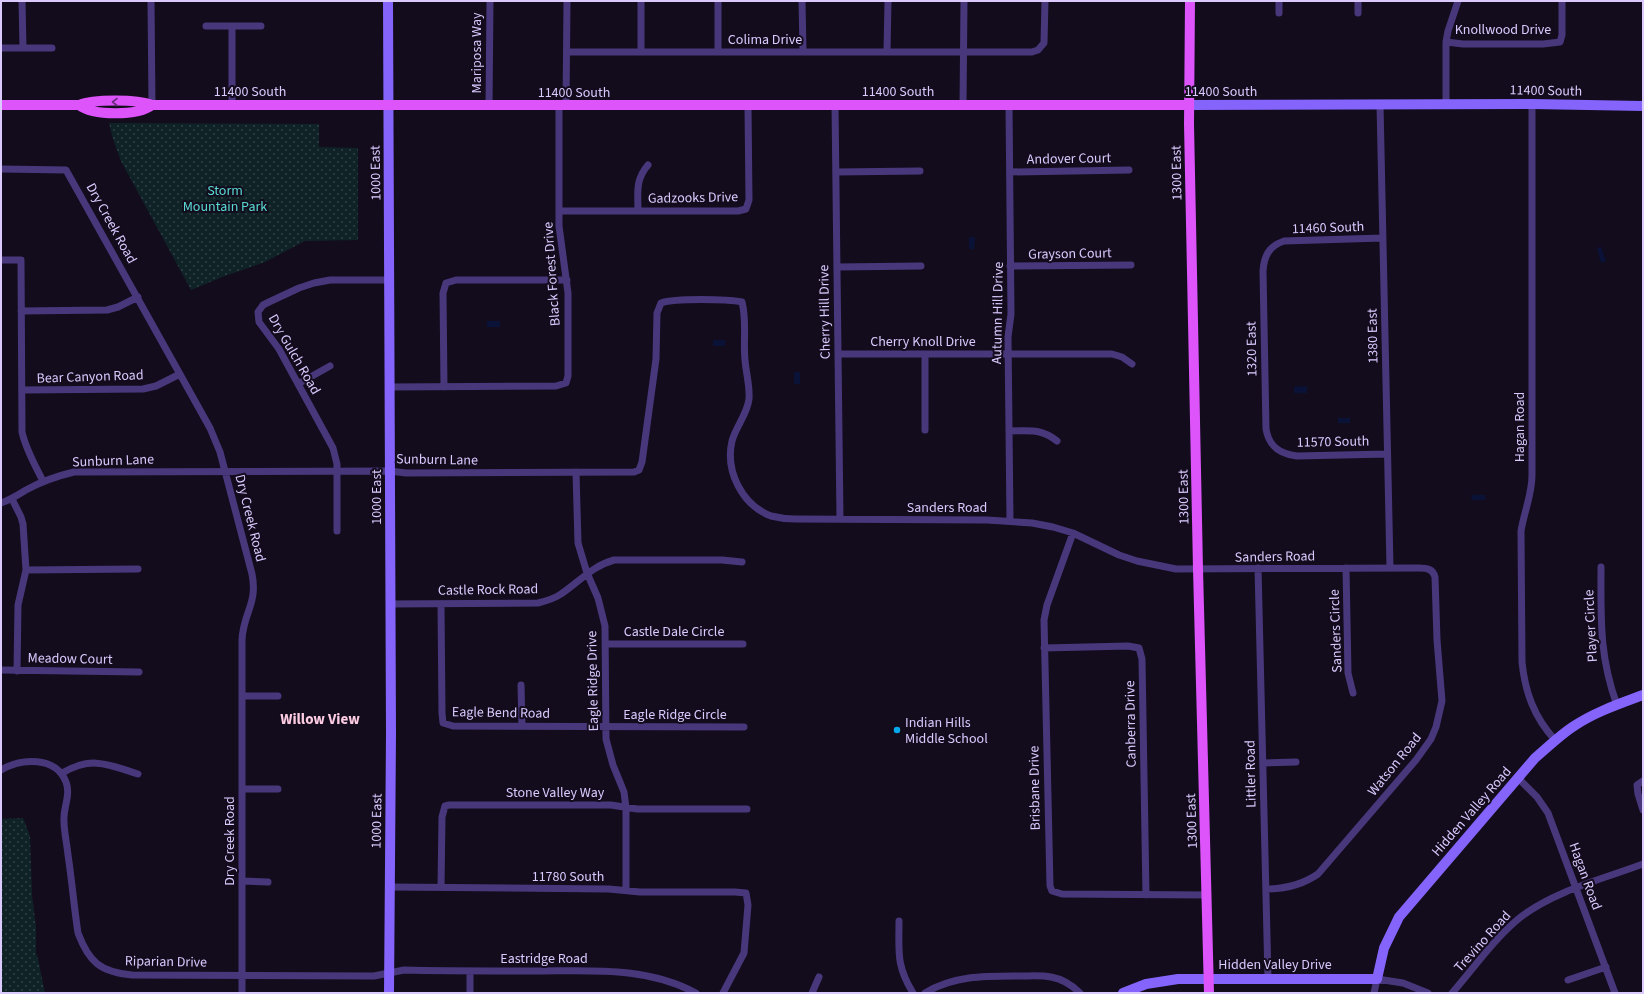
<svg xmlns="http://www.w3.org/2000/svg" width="1644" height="994" font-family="'Source Sans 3',sans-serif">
<defs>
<pattern id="park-dots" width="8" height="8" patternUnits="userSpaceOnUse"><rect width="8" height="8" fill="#0f2327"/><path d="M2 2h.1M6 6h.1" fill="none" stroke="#314247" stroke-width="1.8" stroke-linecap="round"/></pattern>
</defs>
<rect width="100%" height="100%" fill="#120c1d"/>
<path fill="url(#park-dots)" d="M109 123 319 124V147L358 148V240L305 241 265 262 222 277 191 290 121 161 113 139Z
M23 818 30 836 32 895 36 927V953L38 959 45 993H1V819Z"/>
<path fill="#0a1238" d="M969 237H975L974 249H969Z
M1601 247 1606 261 1601 263 1597 248Z
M487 321H500V327H487Z
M713 340H725V346H713Z
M794 372H800V384H794Z
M1307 386V393H1294V387Z
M1338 418H1350V423H1338Z
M1471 495H1485V500H1472Z"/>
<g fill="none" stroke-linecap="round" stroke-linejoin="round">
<path stroke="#48387b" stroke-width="7" d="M22 1 23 48
M151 1 152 105
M802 1 803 52
M1279 13V1
M1358 13V1
M206 26H261
M232 26V105
M1446 42 1463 44H1543L1560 42 1562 35V1
M1 48H52
M887 51 888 1
M567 52H1032L1038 50 1044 43 1045 1
M641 52V1
M718 52V1
M1380 104 1390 567
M1446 104V42L1448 31 1458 1
M1532 104V475C1532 495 1524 512 1521 531L1522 662C1525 692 1534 717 1555 740
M835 105 840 519
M963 105 964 1
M1009 105 1011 314 1008 337 1010 520
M489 106 490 1
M566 106 567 1
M1 169 66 170 210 428 220 452 252 574C258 604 243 613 242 640V993
M836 172 920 171
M1010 172 1129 170
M560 211H738L746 209 749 200 748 106
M638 211C638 193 635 180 648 165
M1383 238 1284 241C1269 246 1264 256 1263 271L1266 429C1269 447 1280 454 1297 456L1387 454
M1 260H21L22 432C26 450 35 465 43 481
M1010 266 1131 265
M837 267 921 266
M21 311 107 310 118 307 138 297
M838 354H1112L1122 357 1132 364
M925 354V430
M298 384 330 366
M390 387 556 386 566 383 568 376V293L559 226V106
M444 387 443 293 446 283 456 280H567
M22 390 143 389 156 386 180 374
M1010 431C1029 431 1041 428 1057 441
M576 472 578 543 587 573 598 598 605 626 606 739 613 765 624 792 626 808V890
M12 499 21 517 23 524 26 570 18 605 17 671
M1 503C10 500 18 495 26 490 42 481 57 476 74 472L390 471 406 473 634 472 639 470 642 462 656 359 657 313 661 303C675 298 727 299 742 302 747 321 743 341 745 360 746 373 750 386 749 399 747 415 736 426 732 441 725 471 742 505 771 516 779 518 788 519 795 519L987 520 1032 523 1053 527 1073 533 1119 555 1137 561 1176 569 1419 568C1427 568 1433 569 1435 577L1437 640 1442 701 1436 727 1431 739 1416 760 1318 874C1302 885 1285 889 1266 889
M337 531V464L333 448 279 349 259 322 258 312 263 305 269 302 299 288 314 283 330 280H390
M1073 533 1047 605 1044 620 1050 886 1052 891 1062 894 1207 895
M1601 567C1601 618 1599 656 1617 705
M1258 568 1268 978
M1346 568 1348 673 1353 693
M26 570 138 569
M391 604 538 603C546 601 554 599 561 594 579 582 592 566 614 560H722L742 562
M441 604 442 713 443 723 453 726 744 727
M605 644H743
M1044 648 1128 646 1139 648 1142 659 1146 895
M1 670 139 672
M521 685 522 726
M242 696H278
M1263 763 1296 762
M1 770C21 758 56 756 66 782 71 795 63 808 64 821 64 832 67 844 68 855 72 881 74 907 78 933 89 962 100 972 132 975L374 976 404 970C447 971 491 971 535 971 590 971 646 966 696 993
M62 773C92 756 107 764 138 774
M1517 777 1537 797 1548 813 1615 993
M1643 781 1637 785 1638 794 1643 810
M242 789H278
M242 881 268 882
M389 887 609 889 640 892H735L746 893 748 905 744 953 723 993
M441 887 442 817 445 806 449 805H611L637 809H747
M899 921C899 952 896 965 913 993
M470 971V993
M1568 980 1606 967
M812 993 819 977
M925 993C955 975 987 976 1020 976 1030 976 1041 975 1051 977 1062 979 1072 985 1080 993
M1374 993 1377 979 1403 983 1428 993
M1452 993C1474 968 1496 936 1522 916 1557 890 1603 879 1643 864"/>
<path stroke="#8564fb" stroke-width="10" d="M388 1 391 734 389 993
M1189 105 1532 104 1643 106
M1123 993 1146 984 1178 979H1377L1384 948 1399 917 1535 758C1548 747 1560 735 1574 726 1595 712 1619 704 1643 695"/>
<path stroke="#dc54fa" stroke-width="10" d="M1190 1 1189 124 1198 569 1209 993
M1 105H79C93 99 137 99 152 105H1189
M79 105C93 116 138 116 152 105"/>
</g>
<defs><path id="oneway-chevron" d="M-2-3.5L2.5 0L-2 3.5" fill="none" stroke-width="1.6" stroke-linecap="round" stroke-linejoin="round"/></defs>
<use stroke="#6d2c80" href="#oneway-chevron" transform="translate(115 102) rotate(-180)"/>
<circle fill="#07a9ed" stroke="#120c1d" stroke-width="1.5" cx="897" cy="730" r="4"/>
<g text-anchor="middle" stroke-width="4" stroke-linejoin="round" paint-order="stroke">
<g font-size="14" fill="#dacafe" stroke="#120c1d">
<text x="1503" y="34">Knollwood Drive</text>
<text x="765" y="44">Colima Drive</text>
<text transform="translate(476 53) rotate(-90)" y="5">Mariposa Way</text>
<text transform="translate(1546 90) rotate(1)" y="5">11400 South</text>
<text x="250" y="96">11400 South</text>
<text x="898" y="96">11400 South</text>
<text x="1221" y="96">11400 South</text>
<text x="574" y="97">11400 South</text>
<text transform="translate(1069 158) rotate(-1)" y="5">Andover Court</text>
<text transform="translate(375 173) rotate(-91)" y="5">1000 East</text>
<text transform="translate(1176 173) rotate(-91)" y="5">1300 East</text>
<text transform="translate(693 197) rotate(-1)" y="5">Gadzooks Drive</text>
<text transform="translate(112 223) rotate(61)" y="5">Dry Creek Road</text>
<text transform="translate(1328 227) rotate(-2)" y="5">11460 South</text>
<text transform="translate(1070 253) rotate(-1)" y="5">Grayson Court</text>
<text transform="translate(551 274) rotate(-94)" y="5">Black Forest Drive</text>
<text transform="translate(824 312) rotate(-91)" y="5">Cherry Hill Drive</text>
<text transform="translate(997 313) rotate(-89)" y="5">Autumn Hill Drive</text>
<text transform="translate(1372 336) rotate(-91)" y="5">1380 East</text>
<text x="923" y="346">Cherry Knoll Drive</text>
<text transform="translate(1251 349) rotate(-91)" y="5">1320 East</text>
<text transform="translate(295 354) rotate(60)" y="5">Dry Gulch Road</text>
<text transform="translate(90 376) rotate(-2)" y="5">Bear Canyon Road</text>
<text transform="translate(1519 427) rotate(-90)" y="5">Hagan Road</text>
<text transform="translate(1333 441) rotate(-1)" y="5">11570 South</text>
<text transform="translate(437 459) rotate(1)" y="5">Sunburn Lane</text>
<text transform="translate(113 460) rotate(-2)" y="5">Sunburn Lane</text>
<text transform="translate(376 497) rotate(-90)" y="5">1000 East</text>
<text transform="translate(1183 497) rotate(-91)" y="5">1300 East</text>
<text x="947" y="512">Sanders Road</text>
<text transform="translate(251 518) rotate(76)" y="5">Dry Creek Road</text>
<text transform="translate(1275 556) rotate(-1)" y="5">Sanders Road</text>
<text transform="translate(488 589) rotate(-1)" y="5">Castle Rock Road</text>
<text transform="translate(1590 626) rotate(-93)" y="5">Player Circle</text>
<text x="674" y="636">Castle Dale Circle</text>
<text transform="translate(1335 631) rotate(-92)" y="5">Sanders Circle</text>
<text transform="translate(70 658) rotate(1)" y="5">Meadow Court</text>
<text transform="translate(592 681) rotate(-91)" y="5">Eagle Ridge Drive</text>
<text transform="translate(501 712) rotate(1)" y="5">Eagle Bend Road</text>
<text x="675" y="719">Eagle Ridge Circle</text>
<text transform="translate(1130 724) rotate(-91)" y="5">Canberra Drive</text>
<text transform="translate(1394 764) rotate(-51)" y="5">Watson Road</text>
<text transform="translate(1250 774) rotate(-91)" y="5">Littler Road</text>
<text transform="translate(1034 788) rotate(-91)" y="5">Brisbane Drive</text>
<text x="555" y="797">Stone Valley Way</text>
<text transform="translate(1471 811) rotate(-49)" y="5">Hidden Valley Road</text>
<text transform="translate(376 821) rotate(-89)" y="5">1000 East</text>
<text transform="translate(1191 821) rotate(-92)" y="5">1300 East</text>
<text transform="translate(229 841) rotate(-90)" y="5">Dry Creek Road</text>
<text x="568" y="881">11780 South</text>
<text transform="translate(1586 876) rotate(70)" y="5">Hagan Road</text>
<text transform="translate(1482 941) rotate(-48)" y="5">Trevino Road</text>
<text x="544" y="963">Eastridge Road</text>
<text transform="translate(166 961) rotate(1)" y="5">Riparian Drive</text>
<text x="1275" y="969">Hidden Valley Drive</text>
</g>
<g font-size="14" fill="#59dad3" stroke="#120c1d">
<text x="225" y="195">Storm<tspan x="225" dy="16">Mountain Park</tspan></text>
</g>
<g font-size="14" fill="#dacafe" stroke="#120c1d" text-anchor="start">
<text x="905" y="727">Indian Hills<tspan x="905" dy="16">Middle School</tspan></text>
</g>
<g font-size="15" font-weight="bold" fill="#fecce2" stroke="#120c1d">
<text x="320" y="724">Willow View</text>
</g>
</g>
<rect width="1644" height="994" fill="none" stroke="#dacafe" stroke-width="4"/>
</svg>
